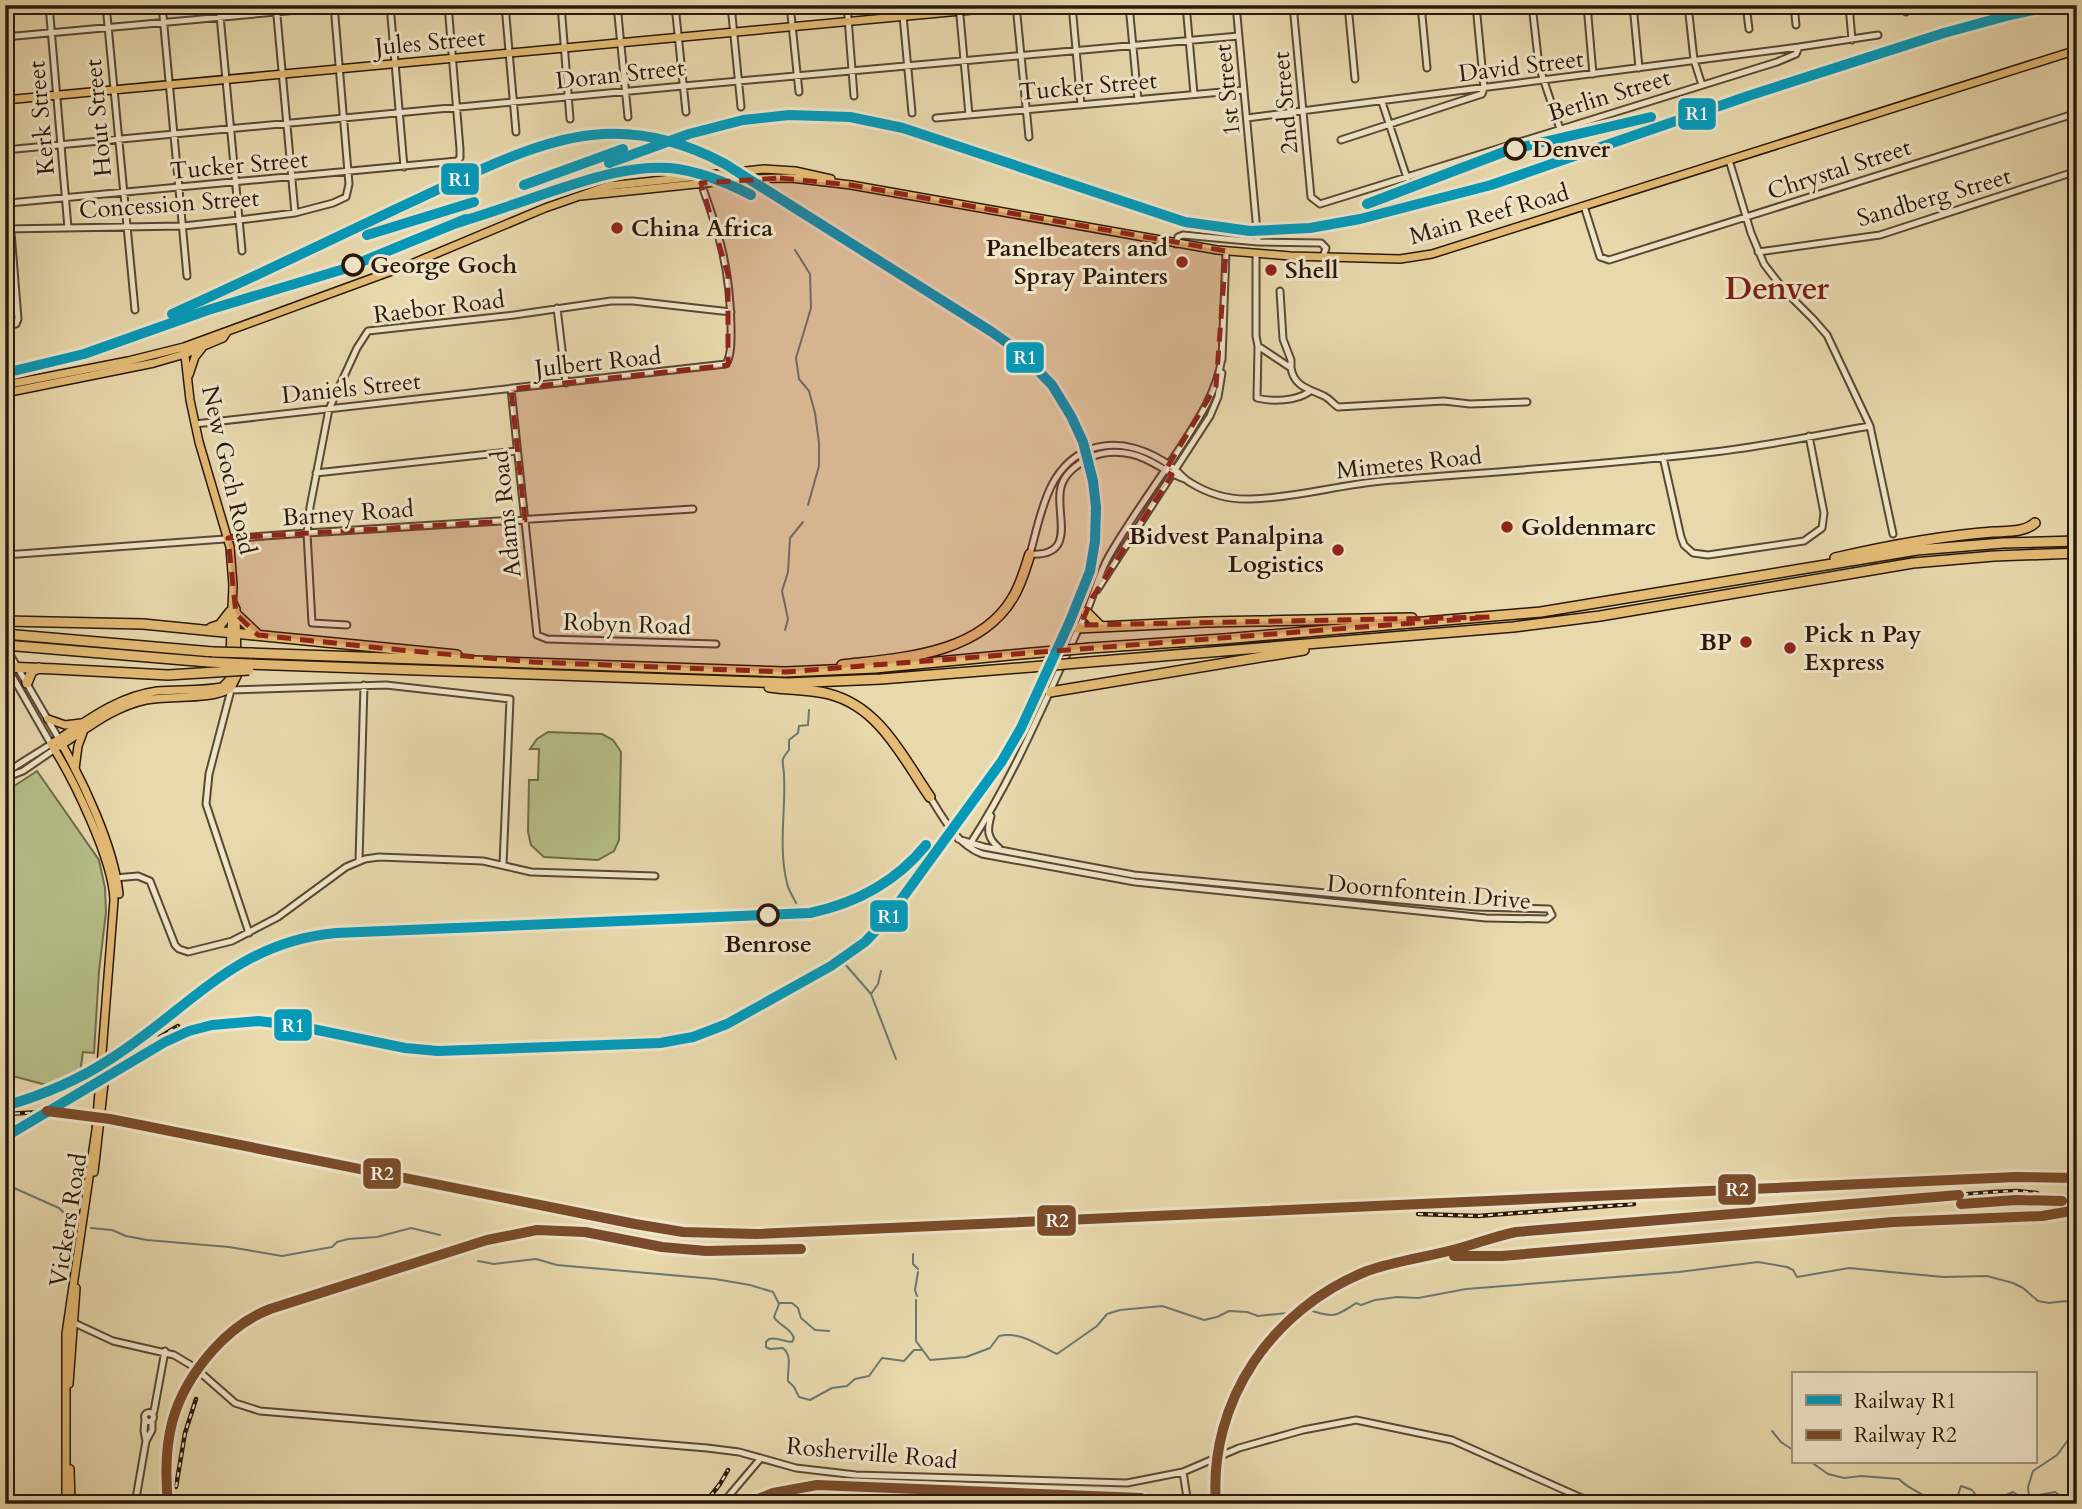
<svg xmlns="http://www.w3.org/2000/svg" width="2082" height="1509" font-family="Cardo,serif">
<rect width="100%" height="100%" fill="#e8d9ad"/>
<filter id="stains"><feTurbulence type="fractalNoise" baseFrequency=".00286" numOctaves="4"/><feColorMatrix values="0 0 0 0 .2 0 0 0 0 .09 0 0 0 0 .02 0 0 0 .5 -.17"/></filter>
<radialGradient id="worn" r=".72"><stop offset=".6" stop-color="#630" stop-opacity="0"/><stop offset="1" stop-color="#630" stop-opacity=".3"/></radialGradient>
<path fill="#b6bf89" stroke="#706c4a" stroke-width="2" d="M548 732 602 734 613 740 621 752 619 840 614 851 598 860 544 857 531 845 528 832 529 780H538L539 749H530L537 739Z
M37 771 99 860 105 888 106 912 99 971 94 1053 83 1052 80 1073 50 1086 5 1074V792Z"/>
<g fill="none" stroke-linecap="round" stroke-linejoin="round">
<path stroke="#6d7871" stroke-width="2" d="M795 250 810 274 811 308 796 358 799 379 809 391 815 413 819 443V466L808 505
M785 630 788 619 782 591 788 572 790 538 803 522
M796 903C793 896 788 890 787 883 778 847 786 811 784 775 784 769 782 765 783 759 785 754 786 754 789 750V740L798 733 799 726 808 725 809 710
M845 964 871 994 896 1059
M871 994 878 984 881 971
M5 1184 59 1208 75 1224
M91 1228 112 1230 126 1236 147 1240 229 1247 282 1256 332 1247 337 1242 348 1239 377 1237 411 1228 440 1235
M913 1254V1264L918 1269
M478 1261 494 1264 536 1259 557 1265 715 1279 750 1285 773 1292 779 1304 774 1317C779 1326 790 1327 794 1338L792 1342C784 1342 778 1337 769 1339L766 1342V1347L770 1349 783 1348C793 1357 787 1369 788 1381L794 1387 799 1397 810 1400 832 1388 847 1386 855 1379 869 1376 882 1358 904 1361 914 1350H921
M917 1296 915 1290 918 1272
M916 1300V1341L930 1360 966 1357 990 1348 999 1336C1020 1331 1038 1345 1057 1354L1097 1326 1107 1314 1120 1310 1162 1306 1204 1320 1217 1317 1229 1311 1247 1312 1258 1316 1288 1313
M779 1303H792L798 1308 801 1318 815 1330 829 1331
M1301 1313 1309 1310C1334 1318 1335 1317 1356 1303L1361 1305 1375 1300 1397 1297 1418 1298 1466 1289 1679 1272 1758 1262 1787 1267 1793 1270 1797 1277 1849 1268 1943 1277 1987 1276 2013 1283 2023 1288 2038 1301 2049 1303 2065 1301 2077 1303
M1772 1431 1781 1442 1793 1450
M1811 1462 1828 1474 1844 1478 1861 1476 1899 1479C1909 1490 1921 1491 1931 1502L1949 1504
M2029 1496 2028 1487 2033 1471 2057 1455 2077 1428
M1955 1504 1961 1486 1972 1490 1983 1504
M1984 1504 2013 1492 2022 1498 2055 1492 2064 1498 2063 1504"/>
<g stroke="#594834" stroke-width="9">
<path id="minor" d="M49 5 68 228
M106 5 135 310
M162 5 187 276
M219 5 242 251
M276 5 295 213
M390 5 404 167
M505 5 516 132
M561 5 570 119
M617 5 628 117
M675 5 686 112
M731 5 741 107
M790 5 799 92
M847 5 854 96
M902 5 912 113
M959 5 969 115
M1016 5 1029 137
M1072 5 1081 105
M1129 5 1138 100
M1186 5 1194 94
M1236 5 1258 242
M1293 5 1311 197 1320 204 1777 62 1796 54 1799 47 1878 35
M1348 5 1355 79
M1421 5 1427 68
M1532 5 1539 66 1560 129
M1587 5 1593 74
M1633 5 1639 68
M1688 5 1694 60 1702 85
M1746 5 1749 29
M1794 5 1796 25
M1849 5 1852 40
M1906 5V12
M1952 5 1953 7
M5 37 353 5
M1382 102 1407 178
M936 118 1244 90
M1247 118 1799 47
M1341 140 1482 94 1484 88 1476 5
M5 150 683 86 1239 36
M5 158 18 319 16 324 5 325
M1729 160 1751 233 1764 264 1784 290 1813 319 1827 335 1870 426 1893 534
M9 203 457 161 460 158V149L448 5
M1584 206 1600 257 1609 260 2077 113
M5 229 183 226 239 220 295 213 333 203 346 197 349 184 334 5
M1176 244 1178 237 1183 235 1258 242 1321 243 1326 248 1323 257
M1758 252 1880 235 2077 171
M1256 254V336L1258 346 1291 368C1294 387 1310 389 1324 396 1329 398 1333 404 1338 407L1444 401 1470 404 1527 402
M1280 291 1283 339 1291 360V368
M557 308 566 383
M1258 346 1257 398C1272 402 1296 401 1309 392
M1222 360 1226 251
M511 389 537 635 547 639 716 644
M195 424 726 364C732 354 731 338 731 326 730 270 720 235 701 183
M1663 457 1681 537 1684 545 1693 553 1708 555 1804 541 1822 528 1824 513 1809 436
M316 473 517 451
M1185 479C1166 473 1151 458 1131 454 1117 451 1102 452 1089 458 1078 464 1066 472 1062 484 1052 509 1081 557 1030 554 1041 515 1047 465 1091 449 1121 439 1151 451 1175 469 1180 474 1184 479 1191 483 1209 494 1229 500 1251 499 1295 498 1338 485 1382 481 1492 472 1603 465 1714 452 1766 446 1818 435 1870 426
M5 555 307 533 693 509
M1097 590 1210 416 1218 397 1222 373
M347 625 312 623 307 533 310 507 329 409 357 348 368 331 514 315 611 301H633L731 312
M5 646 59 739
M229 690 386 685 510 699 503 865
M231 690 209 774 206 804 249 933
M5 773 51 744 7 667
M5 778 23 771 55 749
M930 797C944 820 957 844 982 854L1135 882 1486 918 1547 919 1552 915 1549 909 1476 907 1134 875 984 847 958 839
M991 816C987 830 987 838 999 848
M970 844C1017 772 1048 693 1085 615 1094 596 1098 575 1109 556 1129 521 1154 487 1176 454 1196 423 1216 395 1222 358
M359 861 364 685
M114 878 138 876 150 881 175 945 179 949 188 952 232 941 278 917 346 867 365 859 379 857 483 861 531 872 655 876
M70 1321 113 1341 174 1355 194 1367 235 1403 260 1411 707 1448 739 1452 796 1468 856 1475 1127 1483 1183 1472 1239 1448 1303 1430 1356 1420 1452 1440 1593 1503
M144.5 1417a4.5 4.5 0 1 1 9 0a4.5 4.5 0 1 1-9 0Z
M152 1414 154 1411 165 1351
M145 1420 144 1431 146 1441
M1183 1472 1188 1504
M135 1504 146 1441 152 1430V1420
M722 1504 761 1458"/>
</g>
<g stroke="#29180c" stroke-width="10">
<path id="major" d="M5 100 1026 5
M581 196 744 179 791 178 851 185 1217 250 1290 256 1400 259 1432 254 2077 50
M184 347 190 400 199 442 230 547 233 585 230 655
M189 375 195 357 202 348
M5 385 128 361 184 347 411 264 545 208 608 186 764 169 795 171 831 179
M5 393 154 363 185 354 223 338 227 332
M48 719 65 725 81 723
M59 739C83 781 114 846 119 894
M60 746C88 728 113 707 146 700 171 695 211 701 231 688L237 676 236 609 233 603
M75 769 78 746 84 730
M94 1172 106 1066
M69 1384 76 1288
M70 1469 71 1504
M66 1504V1334L96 1130 114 900C113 860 73 778 51 744 85 722 115 697 157 691 178 689 201 691 222 687L229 680 230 666"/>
</g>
<g stroke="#29180c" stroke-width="12">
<path id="highway" d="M1835 558C1887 546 1939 536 1993 532 2007 531 2023 533 2035 523
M1086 612 1100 626
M236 614 258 635
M5 621 143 624 457 655
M211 628 220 625 230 612
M1078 628 1206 622 1412 618
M5 634 213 652
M5 645 208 662
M1090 648 1223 639 1541 612 1917 550 2003 543 2077 541
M250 653 785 672 875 668 1032 653
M1089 662 1513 627 1600 616 1913 563 1994 556 2077 553
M249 664 788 683 881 679 1031 667
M842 665C900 658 978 655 1012 599 1021 585 1025 569 1030 554
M5 667 55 669
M27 683 32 671 39 668
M769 687C789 690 810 689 829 694 880 707 903 758 930 797
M1050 692 1304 650"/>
</g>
<use href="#minor" stroke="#f0e6ca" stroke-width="5"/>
<use href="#major" stroke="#e4bc76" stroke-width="7"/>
<use href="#highway" stroke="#e4bc76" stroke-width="9"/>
<g stroke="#29180c" stroke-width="4.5">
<path id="rail" d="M160 1037 178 1026
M5 1114 60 1111 110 1119 635 1224 683 1232 756 1234 2016 1177 2077 1178
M2027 1200 2075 1202
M1418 1214 1478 1216 1634 1204
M1451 1255 1502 1256 1893 1222 2042 1216 2077 1210
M176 1487 185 1433 196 1399
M168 1504C162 1441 171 1397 213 1350 230 1331 247 1318 270 1309L487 1240 537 1230 585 1232 662 1247 706 1251 801 1249
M704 1504 720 1484 728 1470
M745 1504 773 1493 817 1485 1141 1498
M1216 1504C1208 1401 1273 1308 1367 1271 1398 1260 1429 1257 1460 1248 1479 1243 1496 1236 1516 1232L1993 1192 2017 1191 2037 1193"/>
</g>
<use href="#rail" stroke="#f0e6ca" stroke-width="2" stroke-dasharray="5" stroke-linecap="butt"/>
<g stroke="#29180c" stroke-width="12" stroke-linecap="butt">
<path id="highway-bridge" d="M213 652 250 653
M1032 653 1090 648
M208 662 249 664
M1031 667 1089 662
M55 669 168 675 249 670"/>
</g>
<use href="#highway-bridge" stroke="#e4bc76" stroke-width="9"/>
<g stroke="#f0e6ca" stroke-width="16">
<path id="rail-1" d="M609 163 689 134 743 120 789 115 850 117 903 128 1185 222 1250 231 1310 228 1360 219 1491 185 1751 95 1944 33 2010 15 2057 5
M524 185 623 149
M1367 204 1509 150 1651 117
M451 225C482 215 513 205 544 194 584 181 626 165 670 168 698 171 726 182 751 195
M367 235 474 202
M5 373 84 354 208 310 344 269 466 219
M5 1106C43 1095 79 1080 112 1058 190 1008 236 942 336 933L810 913C857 903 896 882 926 845
M5 1137 165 1042 189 1031 212 1025 258 1021 293 1025 405 1048 438 1051 660 1043 693 1037 727 1024 831 966 865 942 887 919 1002 761 1021 728 1070 621 1090 571 1095 541 1096 507 1093 481 1083 442 1071 416 1052 385 1020 352 992 332 725 164C684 142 639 130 592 135 533 141 463 178 409 203 330 240 252 278 172 314"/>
</g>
<g stroke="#f0e6ca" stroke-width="16">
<path id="rail-2" d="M47 1111 110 1119 635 1224 683 1232 756 1234 2016 1177 2077 1178
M1961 1204 2016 1200 2062 1201
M1454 1256H1502L1893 1222 2042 1216 2077 1210
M168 1504C162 1441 171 1397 213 1350 230 1331 247 1318 270 1309L487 1240 537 1230 585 1232 662 1247 706 1251 801 1249
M745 1504 773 1493 817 1485 1141 1498
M1216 1504C1208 1401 1273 1308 1367 1271 1398 1260 1429 1257 1460 1248 1479 1243 1496 1236 1516 1232L1959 1195"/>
</g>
<use href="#rail-1" stroke="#049abb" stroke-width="10"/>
<use href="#rail-2" stroke="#7a4b2a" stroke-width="10"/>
</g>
<path fill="#8f2418" fill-opacity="0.2" stroke="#8f2418" stroke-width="5" stroke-dasharray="14 9" stroke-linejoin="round" d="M780 178 851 185 1226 251 1216 386 1165 471 1172 475 1092 598 1081 625 1491 617 785 672 533 662 400 650 258 635 236 614 228 538 525 520 511 389 728 365V275L701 183Z"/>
<g fill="#f0e6ca" stroke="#29180c" stroke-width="3.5">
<circle cx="1515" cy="149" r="10"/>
<circle cx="353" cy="265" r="10"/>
<circle cx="768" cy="915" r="10"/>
</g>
<g fill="#8f2418" stroke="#f0e6ca" stroke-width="2.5">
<circle cx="617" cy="228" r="7"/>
<circle cx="1182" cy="262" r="7"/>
<circle cx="1271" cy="270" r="7"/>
<circle cx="1507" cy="527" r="7"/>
<circle cx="1338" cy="550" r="7"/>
<circle cx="1746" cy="642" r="7"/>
<circle cx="1790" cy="648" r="7"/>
</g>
<g text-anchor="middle" stroke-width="6" stroke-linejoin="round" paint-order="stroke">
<g font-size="24" fill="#29180c" stroke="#f0e6ca">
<text transform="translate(430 42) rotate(-5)" y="8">Jules Street</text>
<text transform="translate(1521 66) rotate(-7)" y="8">David Street</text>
<text transform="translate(620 74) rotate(-6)" y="8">Doran Street</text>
<text transform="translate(1088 86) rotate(-5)" y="8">Tucker Street</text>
<text transform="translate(1227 90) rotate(-96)" y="8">1st Street</text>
<text transform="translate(1609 95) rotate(-17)" y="8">Berlin Street</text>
<text transform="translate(1285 103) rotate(-95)" y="8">2nd Street</text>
<text transform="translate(41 118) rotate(-95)" y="8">Kerk Street</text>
<text transform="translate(98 118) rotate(-95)" y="8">Hout Street</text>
<text transform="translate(239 165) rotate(-5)" y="8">Tucker Street</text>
<text transform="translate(1839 169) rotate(-18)" y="8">Chrystal Street</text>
<text transform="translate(1934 197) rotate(-16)" y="8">Sandberg Street</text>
<text transform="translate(169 204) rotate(-4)" y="8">Concession Street</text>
<text transform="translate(1489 214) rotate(-16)" y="8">Main Reef Road</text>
<text transform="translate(439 307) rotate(-7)" y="8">Raebor Road</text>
<text transform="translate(598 362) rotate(-6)" y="8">Julbert Road</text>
<text transform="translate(351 388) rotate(-6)" y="8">Daniels Street</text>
<text transform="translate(1409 463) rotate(-6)" y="8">Mimetes Road</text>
<text transform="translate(229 470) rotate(77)" y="8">New Goch Road</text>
<text transform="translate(348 513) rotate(-4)" y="8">Barney Road</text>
<text transform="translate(506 514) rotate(-96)" y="8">Adams Road</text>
<text transform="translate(627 624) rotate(2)" y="8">Robyn Road</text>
<text transform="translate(1429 892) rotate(5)" y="8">Doornfontein Drive</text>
<text transform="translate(68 1220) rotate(-81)" y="8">Vickers Road</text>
<text transform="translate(872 1453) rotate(5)" y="8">Rosherville Road</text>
</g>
<g font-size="24" font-weight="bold" fill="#29180c" stroke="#f0e6ca" text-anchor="start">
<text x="1532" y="157">Denver</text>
<text x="370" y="273">George Goch</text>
<text x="768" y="952" text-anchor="middle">Benrose</text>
</g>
<g font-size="24" font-weight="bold" fill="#29180c" stroke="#f0e6ca" text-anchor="start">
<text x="631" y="236">China Africa</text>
<text x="1168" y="256" text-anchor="end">Panelbeaters and<tspan x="1168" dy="28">Spray Painters</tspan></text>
<text x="1285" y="278">Shell</text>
<text x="1521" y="535">Goldenmarc</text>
<text x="1324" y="544" text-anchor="end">Bidvest Panalpina<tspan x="1324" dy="28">Logistics</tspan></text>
<text x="1804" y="642">Pick n Pay<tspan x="1804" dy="28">Express</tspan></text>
<text x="1732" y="650" text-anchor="end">BP</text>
</g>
<g font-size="32" font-weight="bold" fill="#7a1f14" stroke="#f0e6ca">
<text x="1777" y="299">Denver</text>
</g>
</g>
<g stroke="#f0e6ca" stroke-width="2.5">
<rect x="1677" y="97" width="40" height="34" rx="7" fill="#049abb"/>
<rect x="440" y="162" width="40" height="34" rx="7" fill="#049abb"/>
<rect x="1005" y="341" width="40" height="33" rx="7" fill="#049abb"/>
<rect x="869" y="899" width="40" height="34" rx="7" fill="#049abb"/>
<rect x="273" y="1008" width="40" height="34" rx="7" fill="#049abb"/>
<rect x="362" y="1157" width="40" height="33" rx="7" fill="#7a4b2a"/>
<rect x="1717" y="1173" width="40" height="33" rx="7" fill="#7a4b2a"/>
<rect x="1036" y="1204" width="41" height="33" rx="7" fill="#7a4b2a"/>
</g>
<g font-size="19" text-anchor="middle" font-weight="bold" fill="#fff">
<text x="1697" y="120">R1</text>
<text x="460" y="186">R1</text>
<text x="1025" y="364">R1</text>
<text x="889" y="923">R1</text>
<text x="293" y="1032">R1</text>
<text x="382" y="1180">R2</text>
<text x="1737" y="1196">R2</text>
<text x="1057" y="1227">R2</text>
</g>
<rect width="2082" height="1509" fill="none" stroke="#e8d9ad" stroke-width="28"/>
<rect x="7" y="7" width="2068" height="1495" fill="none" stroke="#29180c" stroke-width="3.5"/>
<rect x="14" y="14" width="2054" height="1481" fill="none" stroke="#29180c" stroke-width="2"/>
<rect x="1792" y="1372" width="245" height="91" fill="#f0e6ca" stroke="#a0947e" stroke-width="2"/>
<rect x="1806" y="1395" width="35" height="10" fill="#049abb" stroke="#a0947e" stroke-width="2"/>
<text x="1854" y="1408" font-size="21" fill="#29180c">Railway R1</text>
<rect x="1806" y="1430" width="35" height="10" fill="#7a4b2a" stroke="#a0947e" stroke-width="2"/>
<text x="1854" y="1442" font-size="21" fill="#29180c">Railway R2</text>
<rect width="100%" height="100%" filter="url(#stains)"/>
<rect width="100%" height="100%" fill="url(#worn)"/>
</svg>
